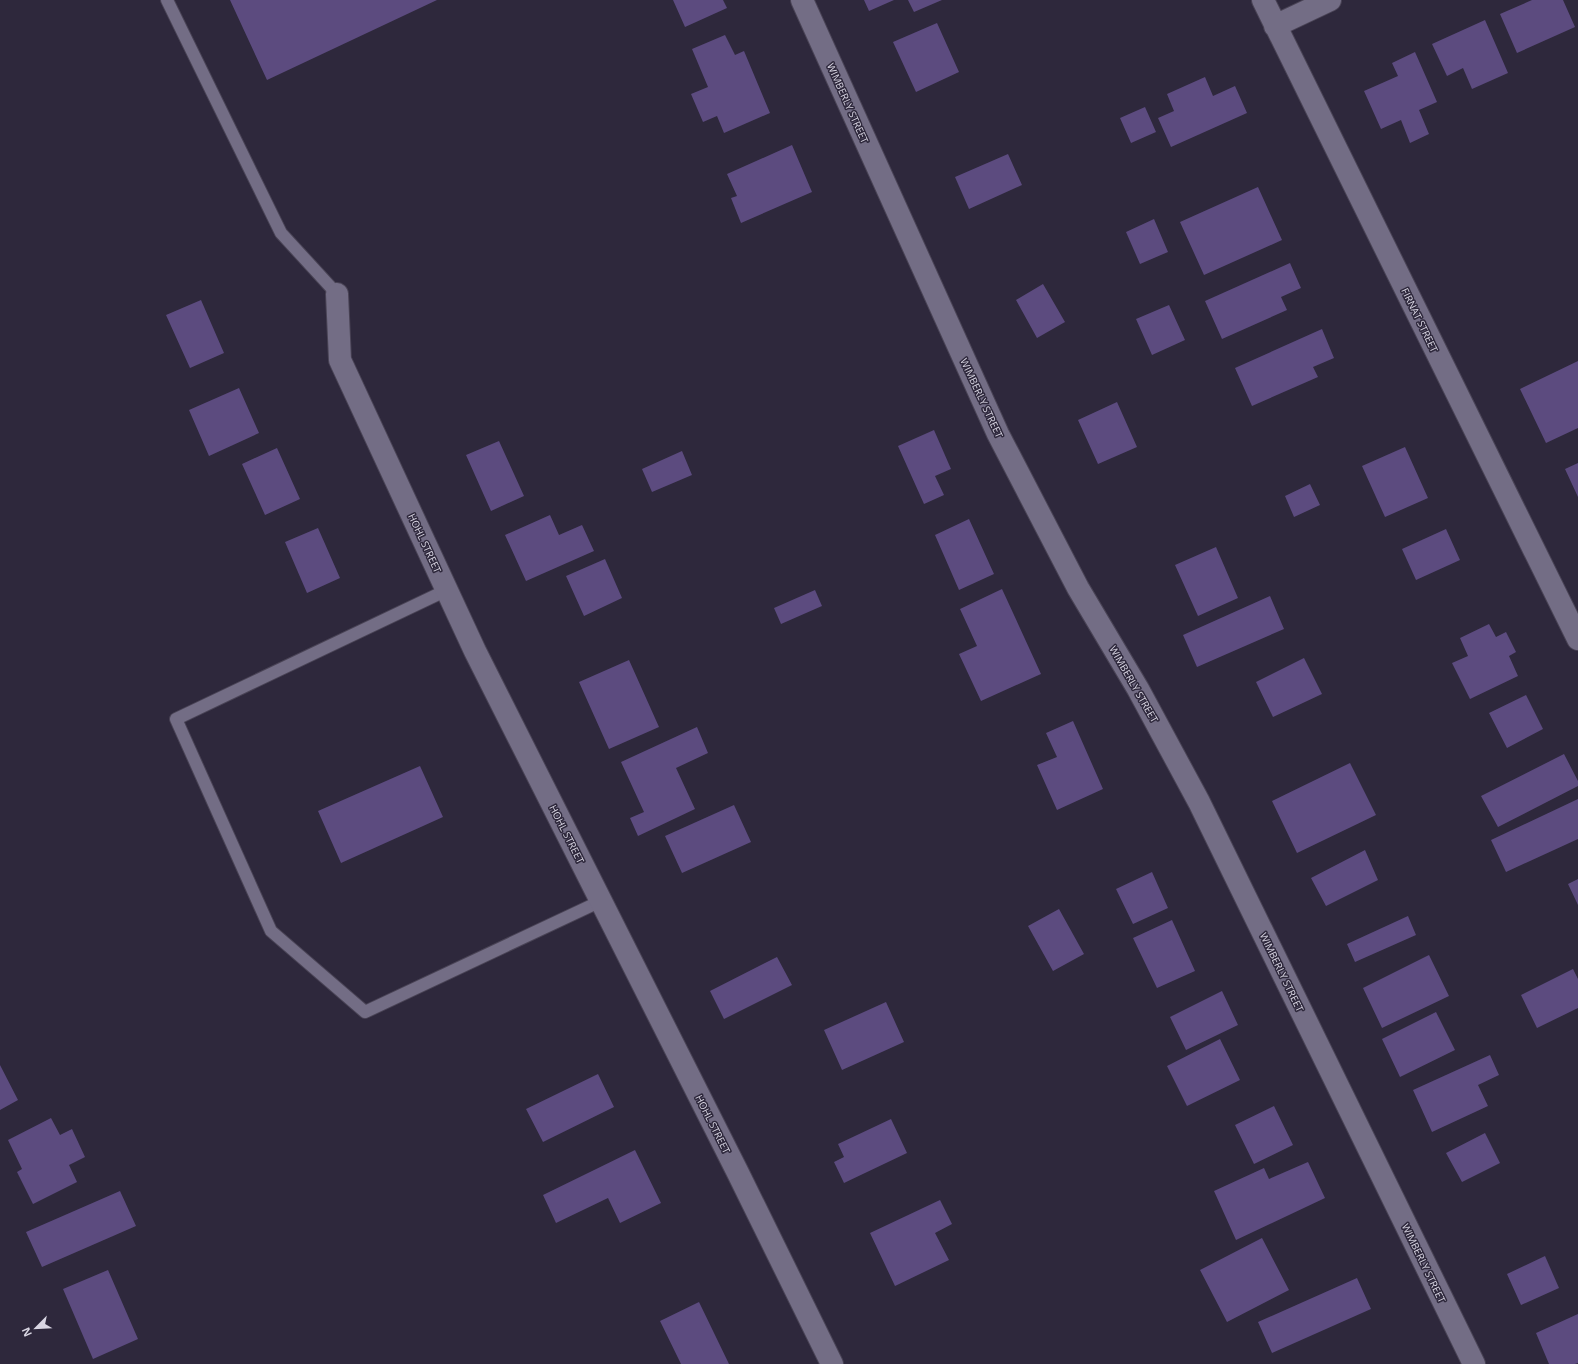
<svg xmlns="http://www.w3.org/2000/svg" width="1578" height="1364" font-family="'Open Sans',sans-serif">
<rect width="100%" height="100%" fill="#2e283c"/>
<path fill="#5c4b7f" d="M230 0H437L267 80Z
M673 0H723L727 8 685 27Z
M864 0H894L869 11Z
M908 0H942L914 12Z
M1532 0H1563L1575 27 1517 53 1500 14Z
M1485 20 1508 73 1472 89 1463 68 1447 76 1432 44Z
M937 23 959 72 916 92 893 42Z
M725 35 735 55 744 51 770 113 724 133 717 116 703 122 691 94 708 87 692 49Z
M1415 52 1437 102 1419 110 1429 134 1410 143 1401 120 1381 129 1364 91 1398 76 1392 63Z
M1205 77 1213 96 1235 86 1247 113 1171 147 1158 118 1174 111 1167 94Z
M1145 107 1156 132 1131 143 1120 118Z
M792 145 812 192 741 223 731 198 737 196 727 174Z
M1008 154 1022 185 969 209 955 177Z
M1258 187 1282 240 1204 275 1180 222Z
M1154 219 1168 252 1140 264 1126 232Z
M1290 263 1301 288 1281 297 1287 310 1222 339 1205 301Z
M1043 284 1065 322 1037 338 1016 300Z
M201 300 224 353 190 368 166 315Z
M1169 305 1185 340 1152 355 1136 319Z
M1322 329 1334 358 1313 367 1318 377 1252 406 1235 368Z
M1578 361V428L1546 443 1520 389Z
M239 388 259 433 209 456 189 410Z
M1117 402 1137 447 1098 464 1078 420Z
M934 430 951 469 935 476 944 495 924 504 898 446Z
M499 441 524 496 491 511 466 455Z
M1405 447 1428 498 1385 517 1362 466Z
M277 448 300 499 265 515 242 464Z
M682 451 692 475 652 492 642 469Z
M1578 463V497L1565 469Z
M1310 484 1320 505 1294 517 1285 496Z
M550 515 559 535 582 525 594 551 526 581 505 535Z
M969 519 994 574 959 590 935 535Z
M318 528 340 578 307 593 285 542Z
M1446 529 1460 560 1416 580 1402 549Z
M1216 547 1238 598 1198 616 1175 565Z
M605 559 622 598 584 616 566 576Z
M1002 589 1041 674 981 701 959 654 977 646 960 609Z
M815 590 822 606 781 624 774 608Z
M1270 596 1284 629 1197 667 1183 635Z
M1489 624 1496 637 1506 632 1516 652 1509 656 1518 676 1470 699 1452 663 1468 656 1460 638Z
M1304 658 1322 694 1273 717 1256 682Z
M629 660 659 727 609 749 579 682Z
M1526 695 1543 729 1507 748 1489 713Z
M1073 721 1103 789 1057 810 1037 765 1057 757 1046 733Z
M697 727 708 753 676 768 695 809 638 836 630 818 644 812 621 762Z
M1564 754 1578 781V786L1498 827 1481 796Z
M1350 763 1376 815 1297 853 1272 801Z
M420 766 443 817 341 863 318 811Z
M1578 799V839L1506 872 1491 840Z
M734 805 751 842 682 873 665 836Z
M1365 850 1378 880 1326 906 1311 878Z
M1152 872 1168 908 1133 924 1116 889Z
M1578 879V905L1568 884Z
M1059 909 1084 954 1053 971 1028 926Z
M1408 916 1416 935 1355 962 1347 944Z
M1172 920 1195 971 1157 988 1133 938Z
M1429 955 1449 996 1382 1028 1363 988Z
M777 957 792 985 724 1019 710 991Z
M1573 969 1578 979V1008L1537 1028 1521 995Z
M1222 991 1238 1025 1186 1050 1170 1017Z
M886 1002 904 1042 842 1070 824 1030Z
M1436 1012 1455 1050 1400 1077 1382 1039Z
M1220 1039 1240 1080 1187 1106 1167 1066Z
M1490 1055 1499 1075 1478 1085 1488 1106 1432 1132 1413 1090Z
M0 1065 18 1100 0 1110Z
M598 1074 614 1107 543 1142 526 1109Z
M1274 1106 1293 1145 1254 1164 1235 1125Z
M51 1118 60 1135 72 1129 85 1157 69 1165 77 1182 33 1204 17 1172 22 1169 8 1140Z
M891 1119 907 1153 844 1183 834 1162 844 1157 838 1144Z
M1485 1133 1500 1163 1462 1182 1446 1153Z
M635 1150 661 1203 620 1223 608 1198 556 1223 543 1195Z
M1308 1162 1325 1198 1236 1240 1214 1191 1264 1168 1269 1179Z
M120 1191 136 1226 42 1267 26 1232Z
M940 1200 952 1224 935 1233 949 1260 895 1286 870 1233Z
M1262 1238 1289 1290 1227 1322 1200 1270Z
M1545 1256 1559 1288 1521 1305 1507 1274Z
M108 1270 138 1339 93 1359 63 1289Z
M1357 1278 1371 1309 1272 1353 1258 1322Z
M699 1302 729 1364H681L660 1321Z
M1578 1314V1363L1575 1364H1549L1536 1333Z"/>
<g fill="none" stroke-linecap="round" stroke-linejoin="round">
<g stroke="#494355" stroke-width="14">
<path id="service" d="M167 0 281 233 337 294
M447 590 176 719 271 931 365 1012 601 901"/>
</g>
<g stroke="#494355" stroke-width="24">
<path id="minor" d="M802 0 998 434 1078 588 1138 689 1199 802 1474 1364
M1263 0 1578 639
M1275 26 1330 0
M337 294 340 360 475 651 738 1173 832 1364"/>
</g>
<use href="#service" stroke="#736d85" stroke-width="12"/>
<use href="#minor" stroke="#736d85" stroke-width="22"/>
</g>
<g text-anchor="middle" stroke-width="3" stroke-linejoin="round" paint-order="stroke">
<g font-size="10" fill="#d9d6e3" stroke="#2e283c">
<text transform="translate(848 103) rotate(66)" y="4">WIMBERLY STREET</text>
<text transform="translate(1420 320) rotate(64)" y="4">FIRNAT STREET</text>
<text transform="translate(982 398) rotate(65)" y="4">WIMBERLY STREET</text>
<text transform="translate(425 543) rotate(65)" y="4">HOHL STREET</text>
<text transform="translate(1134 684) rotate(60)" y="4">WIMBERLY STREET</text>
<text transform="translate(567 834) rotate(63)" y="4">HOHL STREET</text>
<text transform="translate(1282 972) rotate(64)" y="4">WIMBERLY STREET</text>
<text transform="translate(713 1124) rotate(63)" y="4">HOHL STREET</text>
<text transform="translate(1424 1263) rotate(64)" y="4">WIMBERLY STREET</text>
</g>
</g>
<g transform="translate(36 1328) rotate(246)" stroke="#2e283c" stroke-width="3" paint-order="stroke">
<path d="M0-3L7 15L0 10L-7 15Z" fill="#d9d6e3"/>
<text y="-6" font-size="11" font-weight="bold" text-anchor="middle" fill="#d9d6e3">N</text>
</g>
</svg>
